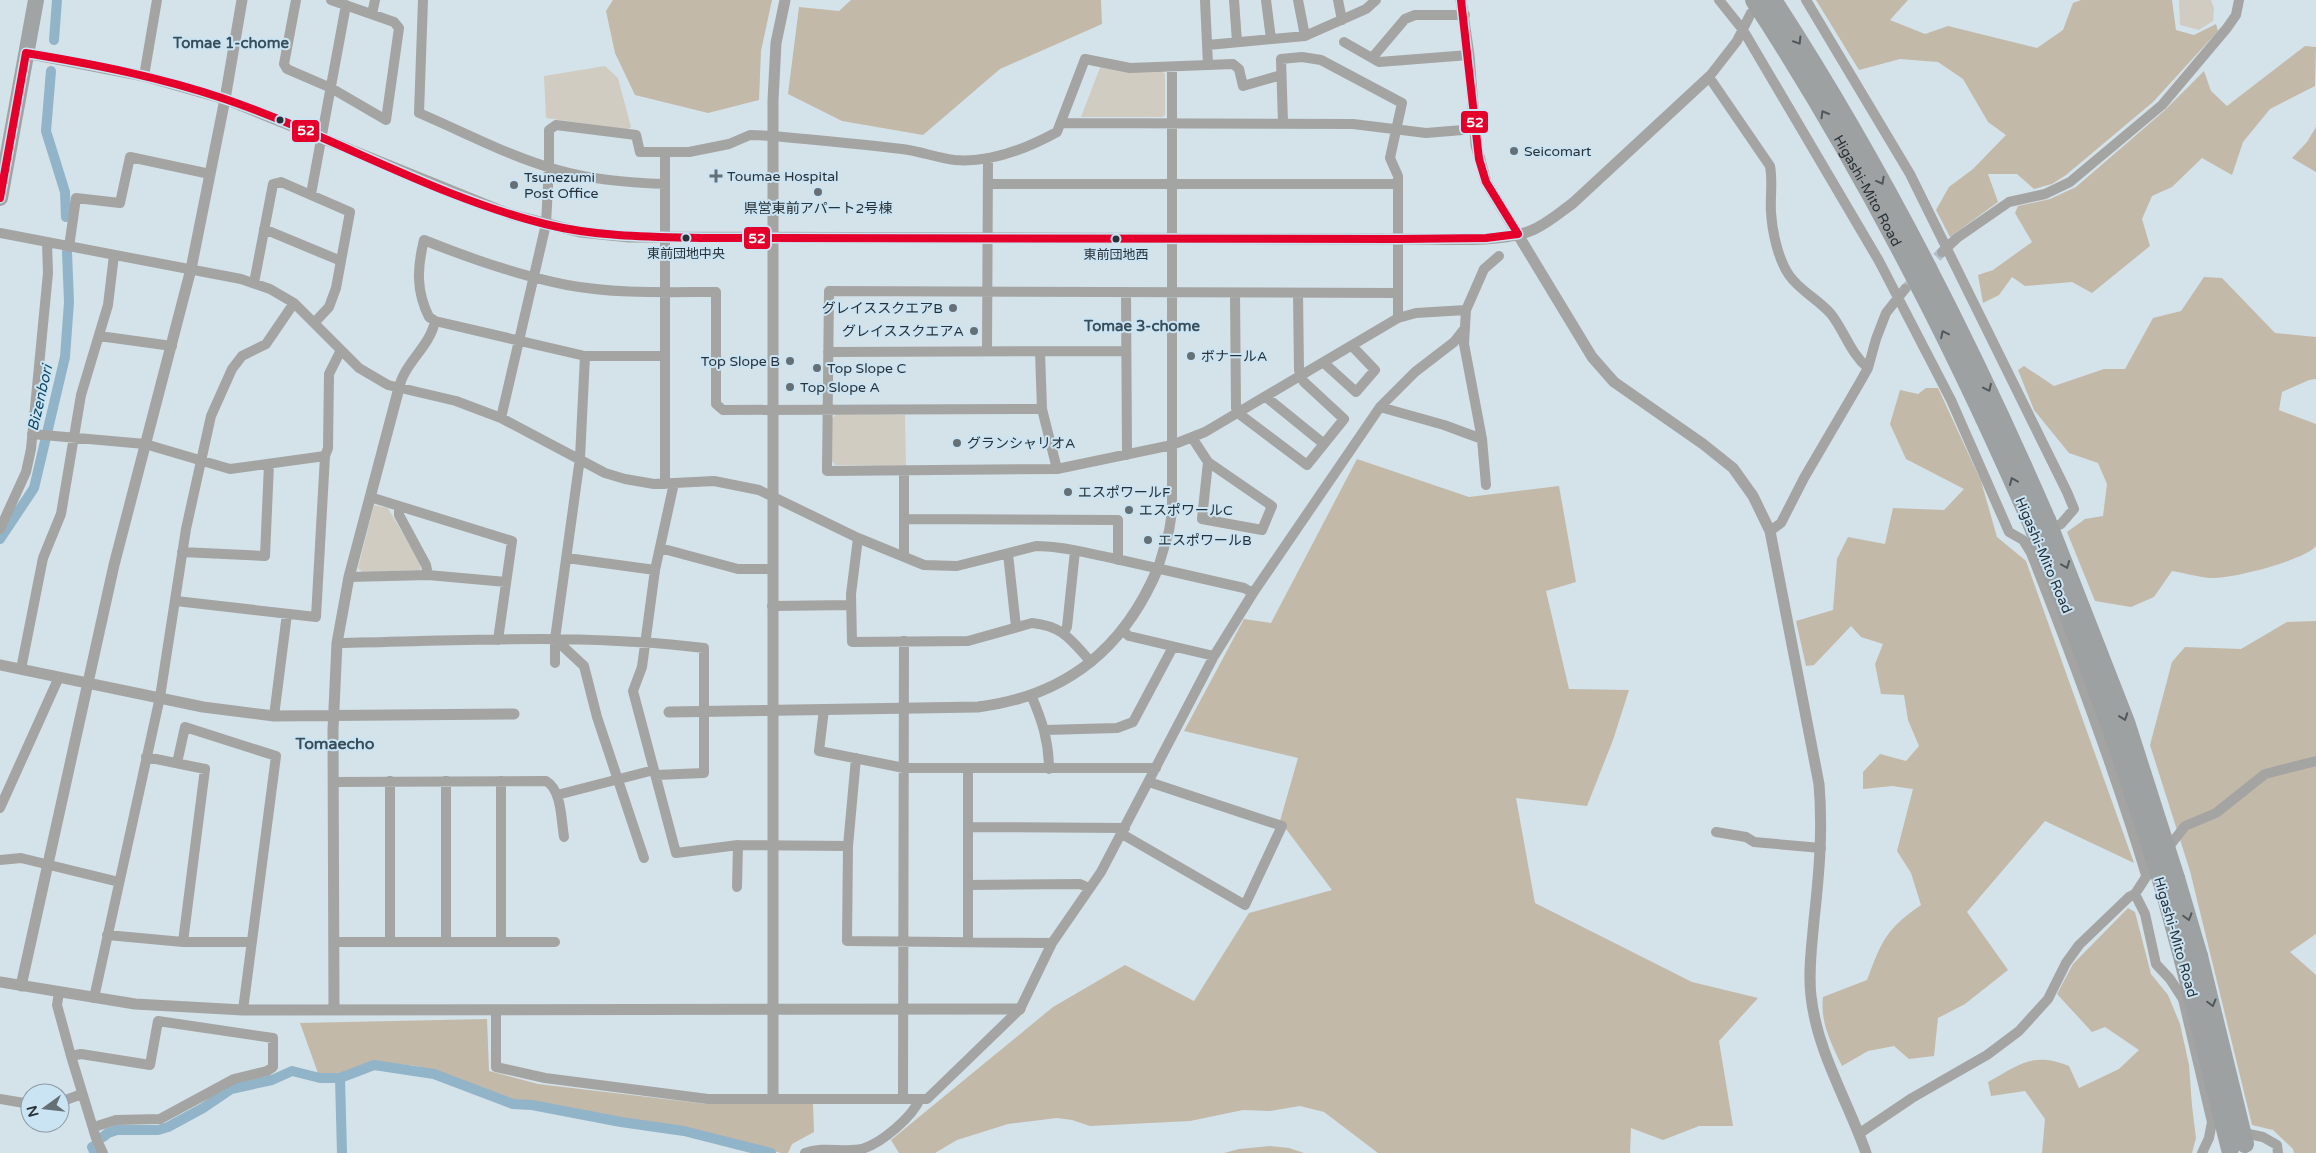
<svg xmlns="http://www.w3.org/2000/svg" width="2316" height="1153" font-family="'Varela Round','Noto Sans JP',sans-serif">
<rect width="100%" height="100%" fill="#d4e2ea"/>
<path fill="#d1ccc2" d="M2179 0H2211L2214 8 2213 21 2199 30 2180 25Z
M1101 65 1161 70 1165 74V115L1162 117H1081Z
M605 66 618 78 631 127 627 130 546 118 544 76Z
M837 414 905 415 906 466 835 465 832 461V418Z
M374 505 388 508 421 565 420 570 362 572 358 568Z"/>
<path fill="#c3b9a9" d="M613 0H772L761 51 759 100 708 113 635 95 615 53 606 11Z
M851 0H1101L1102 24 1000 69 923 135 842 121 788 94 799 7 839 11Z
M1816 0H1908L1890 20 1925 34 1948 26 2037 48 2063 30 2073 3 2081 0H2172L2176 30 2194 35 2216 24 2218 31 2153 102 2066 175 2052 184 2034 189 2017 174H1988L1998 202 1950 237 1936 210 1949 187 1973 169 2006 135 1988 122 1963 79 1938 62 1900 59 1859 70Z
M2305 46 2316 47 2315 86 2270 109 2243 142 2232 175 2202 158 2172 187 2152 196 2142 219 2150 246 2092 293 2072 282 2025 286 2012 277 1999 295 1983 303 1978 275 1993 270 2032 242 2015 213 2018 206 2050 199 2076 187 2164 111 2204 71 2211 91 2227 106Z
M2316 127V172L2292 158 2307 142Z
M2204 277 2222 278 2275 333 2316 337V379L2309 380 2282 392 2279 410 2316 424V546C2303 561 2231 579 2210 578 2198 577 2184 573 2172 571L2154 597 2131 607 2095 601 2067 532 2085 519 2103 516 2107 484 2098 463 2069 453 2034 410 2018 370 2024 366 2054 386 2104 369H2125L2153 318 2181 311Z
M1926 388H1938L1981 481 1997 537 2026 561 2134 863 2045 821 1967 912 2008 970 1965 1004 1938 1018 1934 1056 1909 1059 1894 1046 1868 1051 1842 1066C1831 1043 1820 1022 1823 997L1867 980C1882 941 1885 930 1921 905L1911 873 1897 851 1913 789 1892 786 1863 789V772L1880 754 1906 761 1919 746 1908 720 1904 695 1881 694 1875 664 1883 644 1861 637 1851 626 1814 665 1806 666 1796 621 1833 610 1837 559 1848 537 1885 544 1893 508 1944 510 1964 489 1906 459 1890 424 1900 390 1918 394Z
M1357 459 1469 497 1559 486 1576 582 1546 591 1569 689 1629 690 1613 740 1587 806 1516 798 1535 903 1692 982 1758 998 1719 1041 1733 1126H1699L1663 1140 1631 1128 1630 1153H1378L1324 1112 1300 1106 1270 1111 1243 1110 1190 1121 1090 1126 1072 1120 1057 1118 1008 1124 957 1140 935 1153H899L891 1140 1053 1007 1125 965 1194 1001 1249 913 1332 890 1280 821 1298 758 1184 731 1244 619 1271 623Z
M2316 621V934L2290 952 2316 975V1153H2294L2293 1149 2273 1130 2252 1125 2190 871 2150 745 2172 662 2185 647 2241 649 2287 622Z
M2128 908 2135 912 2151 974 2168 995 2180 1024 2189 1065 2192 1106 2196 1138 2192 1153H2042L2045 1119 2025 1091 1991 1096 1988 1082C2019 1065 2033 1051 2069 1066L2079 1088 2119 1069 2139 1050 2105 1027 2092 1032 2057 994 2073 964Z
M487 1019 489 1071 538 1084 707 1104H813L814 1132 792 1144 788 1153H781L684 1128 502 1099 432 1070 416 1066 374 1061 338 1076H319L300 1023Z
M1270 1146 1289 1148 1304 1153H1224L1239 1149Z"/>
<g fill="none" stroke-linecap="round" stroke-linejoin="round">
<path stroke="#92b4c8" stroke-width="10" d="M54 40 57 0
M51 71 46 131 65 192 66 217
M0 539 34 488 65 357 69 302 67 252
M340 1078 342 1153
M103 1137 108 1133 117 1130H158L168 1127 203 1108 231 1089 272 1080 292 1071 320 1078H340L374 1065 434 1074 513 1104 532 1105 621 1122 684 1131 771 1153
M94 1146 92 1147 95 1153"/>
<path stroke="#b2bfc6" stroke-width="10" stroke-dasharray="10 5" stroke-linecap="butt" d="M1905 289 1941 253"/>
<path stroke="#a4a4a3" stroke-width="10" d="M296 0 284 64 287 69 331 88 386 120 399 28 394 22 331 0
M423 0 419 113C464 132 510 157 558 170 593 180 629 183 665 184
M1205 0 1208 65
M1234 0 1237 42
M1266 0 1271 39
M1298 0 1305 36
M1338 0 1342 20
M1719 0 1743 30 1879 261 1951 400 2009 532 2023 540 2031 553C2073 659 2113 766 2146 875
M1806 0 1910 174 2067 492 2074 509 2061 524 2046 530
M1751 13 1737 41 1709 77 1770 166C1773 182 1770 196 1771 212 1772 231 1778 259 1789 275 1800 291 1818 299 1831 314 1845 332 1850 353 1868 368
M372 14 375 0
M1344 42 1379 62 1469 55
M1208 45 1305 36 1366 9 1376 0
M1372 58 1405 19 1415 15H1465
M144 76 157 0
M1061 123 1353 124 1426 133 1475 129
M1283 123 1281 59 1302 57 1321 60 1402 103 1390 158 1398 176V318
M988 184H1398
M311 194 346 5
M264 229 341 261
M0 233 241 279 270 289 294 303 359 368 388 385 456 401 501 418 605 473 625 479 654 484 714 481 759 490 858 538 924 565 957 566 1036 546C1062 546 1086 553 1112 558 1156 568 1200 578 1244 588L1253 593
M69 247 76 198 120 203 130 157 210 174
M1942 252 1957 238 2009 202 2045 194 2070 182 2162 105 2227 28 2236 15 2239 0
M254 283 273 184 281 182 350 212 336 288 329 307 315 322
M1126 292 1127 455
M1235 293 1236 408 1238 413 1307 465 1344 419 1304 382 1299 370 1298 293
M1398 293 829 291 827 471 1057 469 1172 445 1205 432 1398 318 1416 313 1466 310
M99 336 172 346
M987 351 988 158
M828 352 1126 351
M1040 352 1042 409 1057 469
M665 356H585L435 321 429 317C416 291 417 268 424 240 471 259 517 275 567 285 615 294 666 292 716 292V404L723 410 1042 409
M1324 363 1356 392 1375 370 1352 346
M399 388C404 363 430 347 435 321
M1266 397 1324 444
M1380 407 1444 425 1482 439
M501 418 546 224 549 167V130L556 125 636 135 640 152H689L729 144 750 135 773 136C816 140 859 144 902 149 920 151 937 158 955 160 990 163 1026 149 1057 132L1085 59 1130 68 1233 64 1239 69 1243 86 1281 75
M32 434 145 444 230 469 325 456 316 617 176 601
M1193 439 1208 462 1202 519 1262 530 1272 506 1208 462
M325 456 328 448 329 374 341 350
M674 483 655 570 642 667 633 691 676 853 738 845 848 846
M665 484V152
M1486 485 1482 439 1464 344 1466 310 1484 269 1499 256
M370 497 512 541 498 640
M399 506V515L426 565 428 575
M904 519 1118 520V560
M0 529 26 472 31 449 48 273 47 243
M1770 531 1781 523 1804 478 1859 384 1868 368 1876 339 1886 313 1905 289
M858 538 851 594 852 642 968 641 1032 623C1063 626 1071 640 1091 662
M660 548 738 569H771
M182 552 265 556 269 464
M1008 554 1016 627
M904 557V471
M567 558 655 570
M1158 568 1169 531 1172 512V68
M349 577 428 575 506 582
M772 606 850 605
M1123 631 1129 636 1214 656
M1064 632 1067 627 1075 551
M555 639 584 666 597 717 644 858
M337 643C460 641 583 633 704 648V773L656 775
M555 663V639L580 458 585 356
M21 669 43 558 61 514 81 395 108 305 114 255
M1031 695C1042 720 1049 742 1049 769
M824 709 819 751 904 768H1156
M274 716 287 614
M1045 730 1117 728 1133 722 1173 647
M856 758 848 846 847 941 1052 943
M177 763 185 727 276 756 243 1010
M334 782 546 781C562 790 561 820 564 837
M557 795 654 770
M0 808 59 677
M968 827 1125 828
M1716 832 1746 837 1754 842 1821 848
M1122 834 1245 905 1282 826 1149 782
M2165 852 2185 826 2216 813 2265 774 2316 761
M0 860 21 858 119 882
M968 885 1080 884 1089 888
M737 887 738 845
M2135 894 2145 914 2156 964 2170 979 2183 999 2212 1122 2209 1138 2202 1153
M107 935 183 942 205 769 146 757
M968 941V769
M183 942H251
M334 942H555
M390 942V781
M446 942V781
M501 942V781
M59 993 57 1005 71 1056 96 1138 103 1153
M94 998 160 697 186 529 211 416 232 369 242 356 266 344 294 303
M496 1011V1067L545 1078 708 1099H927L1020 1009 1052 943 1101 872 1214 656 1253 593 1380 407 1415 372 1454 342 1465 328
M71 1056 81 1054 150 1065 158 1021 273 1038V1067L267 1071 234 1079 160 1119 116 1120 94 1127
M903 1098 904 641
M0 1099 30 1104
M60 1102 82 1094
M2239 1132 2263 1137 2277 1145 2278 1153
M1860 1133 1912 1098 1987 1055 2019 1031 2048 999 2066 963 2079 945 2129 897 2135 894 2150 871
M805 1153C824 1146 844 1153 862 1149 882 1143 912 1117 920 1099"/>
<path stroke="#a4a4a3" stroke-width="11" d="M1461 0 1469 55 1476 145 1486 182 1592 357 1614 382 1703 444 1733 468 1753 496 1770 531 1819 784C1823 830 1819 875 1814 920 1812 945 1808 971 1811 996 1817 1052 1848 1101 1866 1153
M26 53 144 76 225 99 509 214 580 232 629 237 1398 239C1436 238 1497 244 1530 231 1546 225 1559 213 1573 203L1709 77
M0 665 203 707 274 716 514 714
M669 712 978 707C1066 696 1124 649 1158 568
M0 982 135 1004 243 1010 1020 1009
M21 986 114 565 191 269 225 99 242 0
M334 1010 333 730 337 643 349 577 399 388
M773 1098V100L776 43 785 0"/>
<path stroke="#a0a4a4" stroke-width="16" d="M0 198 36 0"/>
<g stroke="#9ea1a2" stroke-width="18">
<path id="s1" d="M1754 0C1862 166 1953 343 2032 525"/>
<path d="M1773 0C1880 164 1969 340 2047 520"/>
<path d="M2176 878 2199 956"/>
<path d="M2162 883 2183 960"/>
</g>
<path stroke="#9ea1a2" stroke-width="18" d="M2047 520 2126 722 2176 878
M2032 525C2081 643 2124 761 2162 883
M2199 956 2245 1144
M2183 960 2230 1149"/>
<g stroke="#cbe4f3" stroke-width="11">
<path id="bus-1" d="M1461 0 1479 159 1486 182 1518 234
M26 53C93 64 160 77 225 99 333 136 433 196 545 224 597 237 650 237 703 238L1398 239 1486 238 1518 234
M0 198 26 53"/>
</g>
<use href="#bus-1" stroke="#e4002b" stroke-width="8"/>
</g>
<defs><path id="oneway-chevron" d="M-2-3.5L2.5 0L-2 3.5" fill="none" stroke-width="1.6" stroke-linecap="round" stroke-linejoin="round" transform="scale(1.25)"/></defs>
<g stroke="#51585c">
<use href="#oneway-chevron" transform="translate(1798 41) rotate(58)"/>
<use href="#oneway-chevron" transform="translate(1824 114) rotate(-120)"/>
<use href="#oneway-chevron" transform="translate(1881 181) rotate(61)"/>
<use href="#oneway-chevron" transform="translate(1944 334) rotate(-116)"/>
<use href="#oneway-chevron" transform="translate(1988 388) rotate(65)"/>
<use href="#oneway-chevron" transform="translate(2013 481) rotate(-113)"/>
<use href="#oneway-chevron" transform="translate(2066 565) rotate(68)"/>
<use href="#oneway-chevron" transform="translate(2124 717) rotate(70)"/>
<use href="#oneway-chevron" transform="translate(2188 917) rotate(74)"/>
<use href="#oneway-chevron" transform="translate(2212 1003) rotate(75)"/>
</g>
<g fill="#283137" stroke="#cbe4f3" stroke-width="2">
<circle cx="280" cy="120" r="4.5"/>
<circle cx="686" cy="238" r="4.5"/>
<circle cx="1116" cy="239" r="4.5"/>
</g>
<g fill="#646f76" stroke="#cbe4f3" stroke-width="2">
<circle cx="1514" cy="151" r="5"/>
<path d="M713.5 168.5h5v5h5v5h-5v5h-5v-5h-5v-5h5z"/>
<circle cx="514" cy="185" r="5"/>
<circle cx="818" cy="192" r="5"/>
<circle cx="953" cy="308" r="5"/>
<circle cx="974" cy="331" r="5"/>
<circle cx="1191" cy="356" r="5"/>
<circle cx="790" cy="361" r="5"/>
<circle cx="817" cy="368" r="5"/>
<circle cx="790" cy="387" r="5"/>
<circle cx="957" cy="443" r="5"/>
<circle cx="1068" cy="492" r="5"/>
<circle cx="1129" cy="510" r="5"/>
<circle cx="1148" cy="540" r="5"/>
</g>
<g text-anchor="middle" stroke-width="4" stroke-linejoin="round" paint-order="stroke">
<g font-size="13" fill="#283137" stroke="#cbe4f3">
<text x="686" y="258">東前団地中央</text>
<text x="1116" y="259">東前団地西</text>
</g>
<g font-size="14" fill="#283137" stroke="#cbe4f3" text-anchor="start">
<text x="1524" y="156">Seicomart</text>
<text x="727" y="181">Toumae Hospital</text>
<text x="524" y="182">Tsunezumi<tspan x="524" dy="16">Post Office</tspan></text>
<text x="818" y="213" text-anchor="middle">県営東前アパート2号棟</text>
<text x="943" y="313" text-anchor="end">グレイススクエアB</text>
<text x="964" y="336" text-anchor="end">グレイススクエアA</text>
<text x="1201" y="361">ボナールA</text>
<text x="780" y="366" text-anchor="end">Top Slope B</text>
<text x="827" y="373">Top Slope C</text>
<text x="800" y="392">Top Slope A</text>
<text x="967" y="448">グランシャリオA</text>
<text x="1078" y="497">エスポワールF</text>
<text x="1139" y="515">エスポワールC</text>
<text x="1158" y="545">エスポワールB</text>
</g>
<g font-size="14" fill="#283137" stroke="#cbe4f3">
<text dy="5" stroke="none"><textPath href="#s1" startOffset="222">Higashi-Mito Road</textPath></text>
<text transform="translate(2044 555) rotate(67)" y="5">Higashi-Mito Road</text>
<text transform="translate(2176 937) rotate(74)" y="5">Higashi-Mito Road</text>
</g>
<g font-size="15" font-weight="bold" fill="#394e5b" stroke="#cbe4f3">
<text x="231" y="48">Tomae 1-chome</text>
<text x="1142" y="331">Tomae 3-chome</text>
</g>
<g font-size="15" font-style="italic" fill="#104863" stroke="#cbe4f3">
<text transform="translate(40 398) rotate(-77)" y="5">Bizenbori</text>
</g>
<g font-size="16" font-weight="bold" fill="#394e5b" stroke="#cbe4f3">
<text x="335" y="749">Tomaecho</text>
</g>
</g>
<g stroke="#cbe4f3" stroke-width="2">
<rect x="1460" y="110" width="29" height="24" rx="5" fill="#e4002b"/>
<rect x="291" y="119" width="29" height="24" rx="5" fill="#e4002b"/>
<rect x="743" y="226" width="28" height="24" rx="5" fill="#e4002b"/>
</g>
<g font-size="14" text-anchor="middle" font-weight="bold" fill="#fff">
<text x="1475" y="127">52</text>
<text x="306" y="135">52</text>
<text x="757" y="243">52</text>
</g>
<g transform="translate(45 1108) rotate(255)"><circle r="24" fill="#cbe4f3" stroke="#8a9ca8"/>
<path d="M0-4L9 19L0 12L-9 19Z" fill="#646f76"/>
<text y="-8" font-size="14" font-weight="bold" text-anchor="middle" fill="#283137">N</text>
</g>
</svg>
